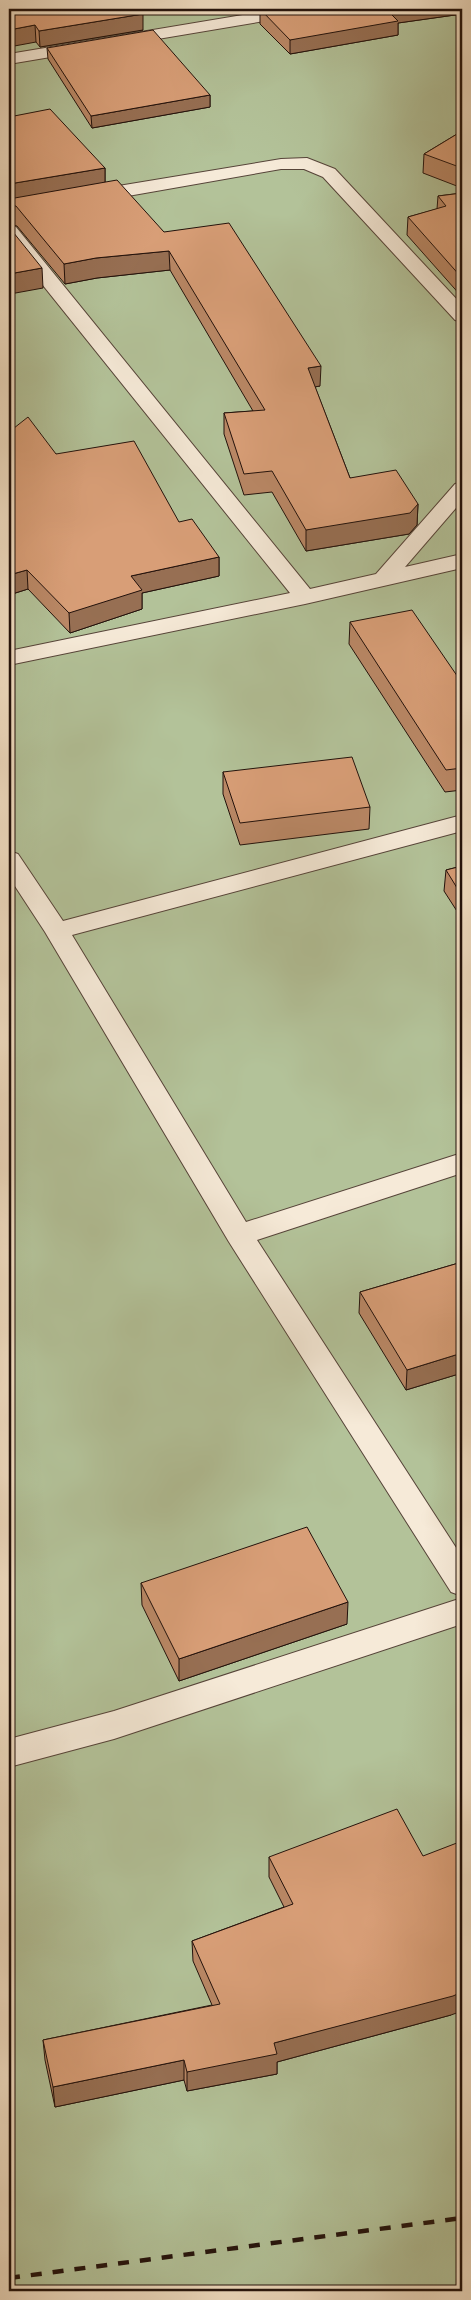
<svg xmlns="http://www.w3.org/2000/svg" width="471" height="2300" font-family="Vollkorn,serif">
<rect width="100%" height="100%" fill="#f1dec3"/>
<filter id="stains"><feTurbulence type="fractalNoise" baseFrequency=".004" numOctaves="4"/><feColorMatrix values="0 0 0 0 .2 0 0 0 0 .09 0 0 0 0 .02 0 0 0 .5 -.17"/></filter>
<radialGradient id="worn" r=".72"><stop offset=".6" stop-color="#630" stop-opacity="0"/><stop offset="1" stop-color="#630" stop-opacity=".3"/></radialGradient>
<path fill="#b3c299" stroke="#6a6a52" d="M9 9H462V2291H9Z"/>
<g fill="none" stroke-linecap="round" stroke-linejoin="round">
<g stroke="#564439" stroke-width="2">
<path id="minor" d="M278 9H314L312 13 306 14 9 64V54Z
M307 158 335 169 462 305V322L455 320 323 177 304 169H281L88 203 81 201 79 197 81 193 88 191 281 159Z
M9 225 16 227 310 589 376 574 455 484 462 482V501L405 567 462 554V568L305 604 9 665V651L290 593 9 243Z
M462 815V831L72 935 246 1222 462 1153V1173L257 1240 462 1557V1596L451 1592 229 1242 45 932 9 877V851L18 854 63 921Z
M462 1598V1624L114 1739 9 1767V1739L114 1711Z"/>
</g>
<use href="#minor" fill="#f6ead8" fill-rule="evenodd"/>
<path stroke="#22110b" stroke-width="4.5" stroke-dasharray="11 11" stroke-linecap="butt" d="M9 2278 462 2218"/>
</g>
<path fill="#ba8866" stroke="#22110b" d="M9 9 143 30 40 47 36 42Z
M246 9H462V14L398 23V35L290 54 260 24V10L249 12Z
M47 48 210 95V107L92 128 48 59Z
M9 117 105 168V182L164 232 320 386 315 387 350 478 418 504 417 525 409 534 306 551 272 492 244 495 224 434V413L253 411 170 270 97 278 65 284 17 226 9 224Z
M462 131V188L423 173 424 154Z
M462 193V297L407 235 408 217 437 209 438 196Z
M9 432 56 454 179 522 219 557V576L142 593V609L70 633 28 589 9 595Z
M350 622 462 683V790L445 792 349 644Z
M223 772 370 807 369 829 240 845 223 794Z
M462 866V919L444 891 446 870Z
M462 1262V1373L406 1390 359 1313 360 1292Z
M141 1583 347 1624 179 1681 142 1605Z
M269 1857 451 2015 277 2062V2074L187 2091 184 2080 55 2107 45 2060 43 2040 212 2005 193 1961 192 1941 284 1907 269 1877Z"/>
<path fill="#976f53" stroke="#22110b" d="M249 9H268L249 12Z
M400 9H462V14L398 23V35L290 54V40L387 10Z
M143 14V30L40 47 39 31Z
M35 25 36 42 9 47V30Z
M210 95V107L92 128 91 116Z
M105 168V187L9 203V184Z
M169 251 170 270 97 278 65 284 64 264 96 258Z
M42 268 43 288 10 294 11 307H9V274Z
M321 366 320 386 308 388V368Z
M418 504 417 525 409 534 306 551V530Z
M219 557V576L142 593V609L70 633 69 613 131 576Z
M27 570 28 589 9 595V575Z
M462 1353V1373L406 1390 407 1370Z
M348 1602 347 1624 179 1681V1659Z
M462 1992V2011L451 2015 277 2062V2074L187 2091V2072L274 2043Z
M184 2060V2080L55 2107 53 2087Z"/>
<path fill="#d89e77" stroke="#22110b" d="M9 9H138L143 14 39 31 35 25 9 30Z
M260 9H400L387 10 398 21 290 40Z
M153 30 210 95 91 116 47 48Z
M50 109 105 168 9 184V132H10L9 130V117Z
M462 131V168L424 154Z
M117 180 164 232 229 223 321 366 308 368 350 478 396 470 418 504 410 513 306 530 272 471 244 474 224 413 265 410 169 251 96 258 64 264 16 206 9 205V199Z
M462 193V278L408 217 446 206 438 196Z
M9 227 42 268 9 274Z
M28 417 56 454 134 441 179 522 192 519 219 557 131 576 142 590 69 613 27 570 9 575V432Z
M412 610 462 683V768L446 770 350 622Z
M352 757 370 807 240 823 223 772Z
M462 866V896L446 870Z
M462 1262V1353L407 1370 360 1292Z
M307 1527 348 1602 179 1659 141 1583Z
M397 1809 423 1856 462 1841V1992L453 1996 274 2043 277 2054 187 2072 184 2060 53 2087 43 2040 220 2004 192 1941 293 1904 269 1857Z"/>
<rect width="471" height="2300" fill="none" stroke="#f1dec3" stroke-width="30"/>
<rect x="10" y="10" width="451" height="2280" fill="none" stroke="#22110b" stroke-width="2.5"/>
<rect x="15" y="15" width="441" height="2270" fill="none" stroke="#22110b"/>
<rect width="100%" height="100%" filter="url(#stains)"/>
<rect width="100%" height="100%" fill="url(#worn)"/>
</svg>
